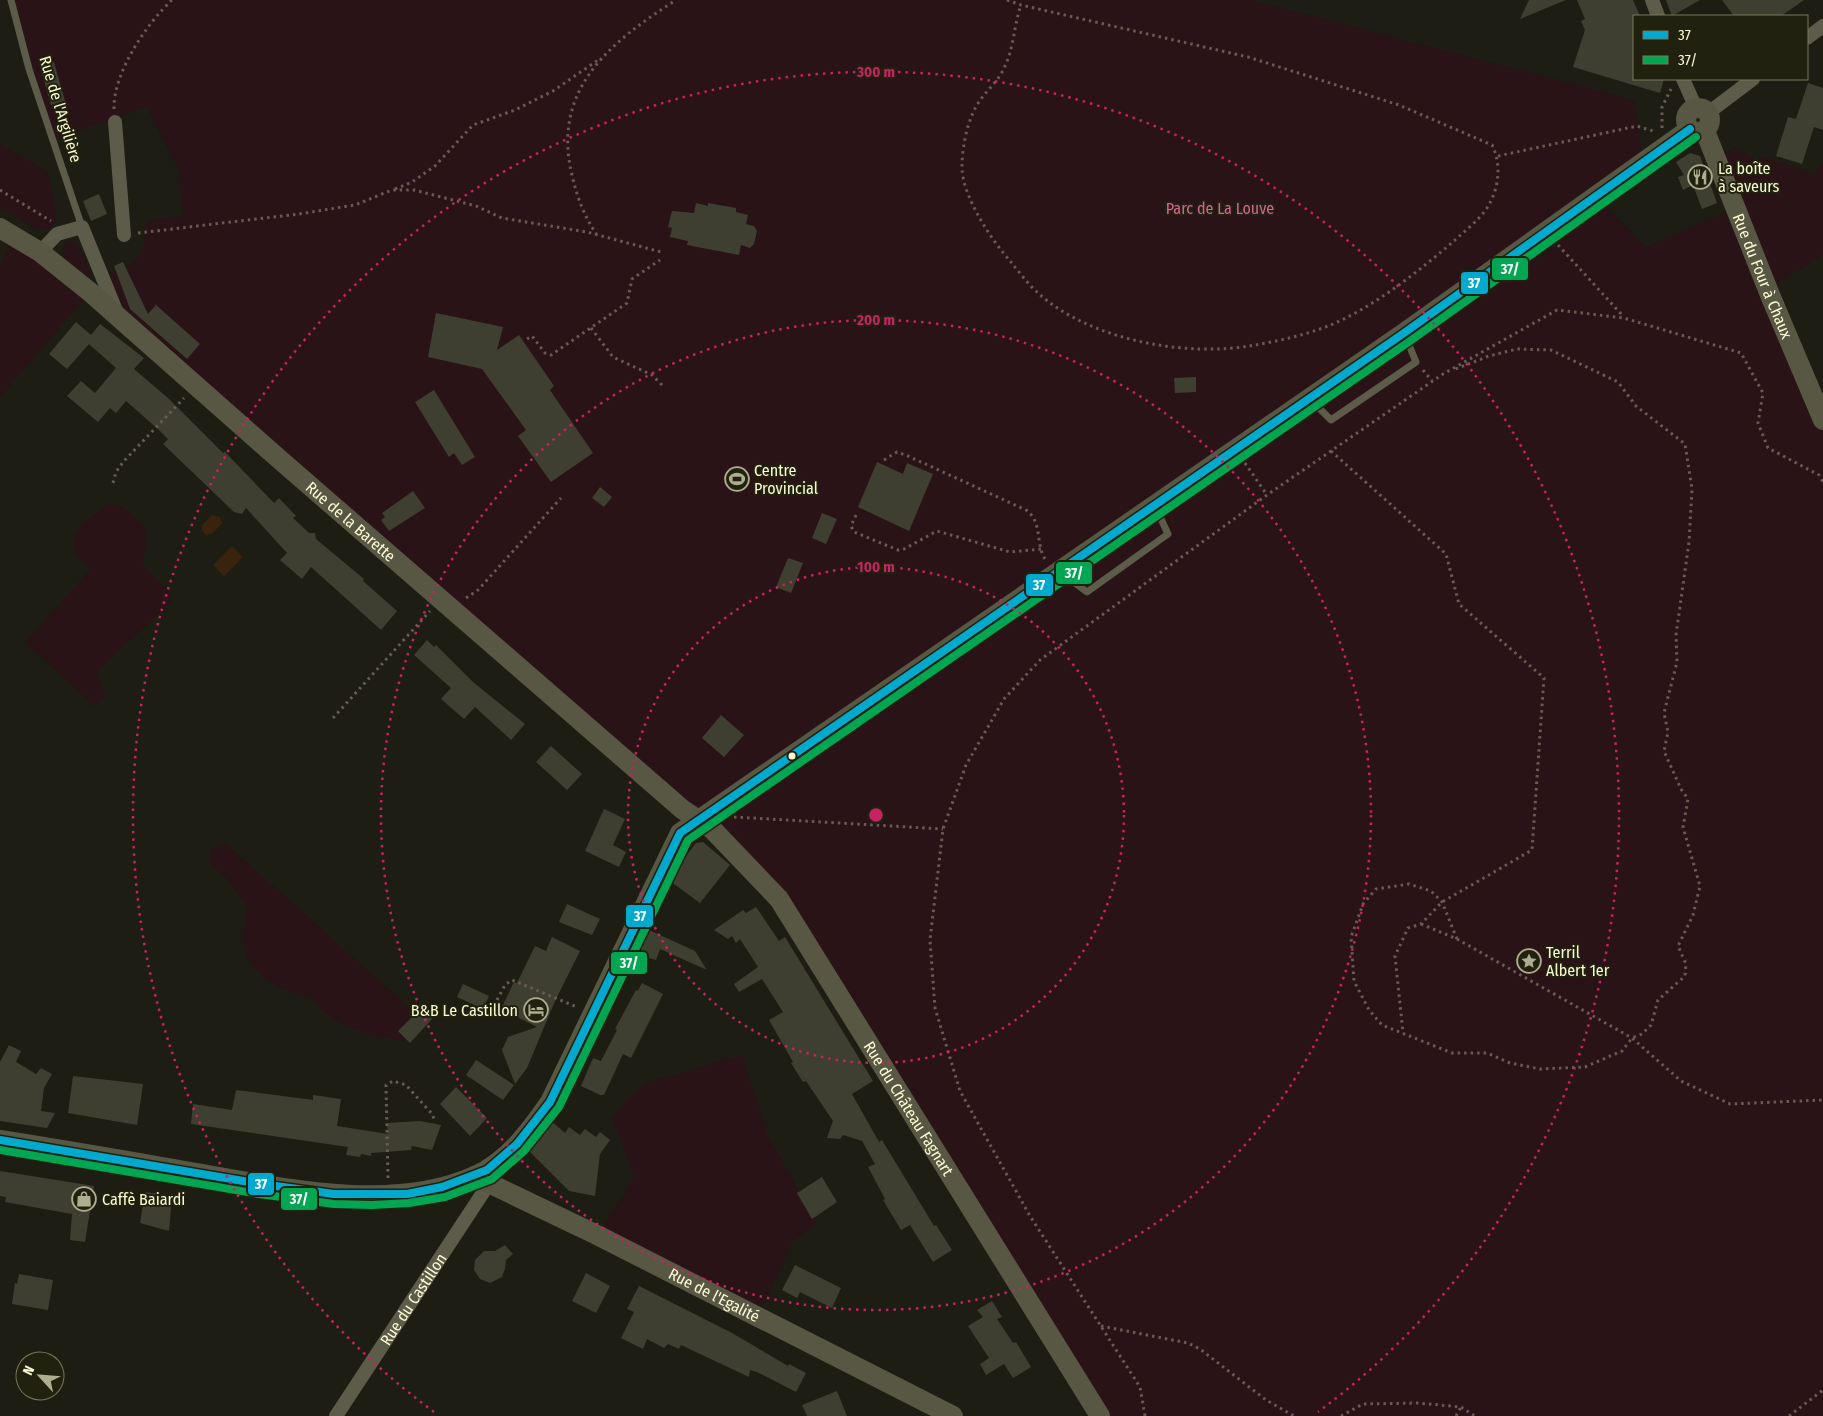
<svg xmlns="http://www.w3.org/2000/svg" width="1823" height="1416" font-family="'Fira Sans Condensed',sans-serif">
<rect width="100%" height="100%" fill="#1d1d13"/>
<path fill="#291316" d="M11 0H1251L1634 100 1641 149 1647 160 1596 196 1646 247 1726 212 1761 299 1823 420V1416H1100L779 899 119 316 102 277C133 262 145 265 145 226L151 219 184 216 179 170 147 107 51 140Z
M0 144 48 172 57 216 55 223 49 230H39L0 208Z
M1736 147 1756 160 1765 157 1815 175 1819 166 1823 164V253L1819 258 1767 289 1715 157Z
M15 236 90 292 0 397V265Z
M71 242 79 246 90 273 87 276 62 255 63 246Z
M109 504C119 505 125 507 133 515 151 532 147 542 142 564L168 590 173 600 96 673 103 690 104 698 94 706 25 642 91 569C87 564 77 559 75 552 66 532 95 514 109 504Z
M225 843 410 1008 414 1017 411 1031 403 1041C364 1034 335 1028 310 996 282 994 247 973 244 943 243 932 247 918 247 907L228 879 212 866 210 857 212 850Z
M742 1055 768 1137 817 1222 793 1241 757 1318 597 1235 635 1177 612 1117 646 1083Z"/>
<path fill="#39230d" d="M212 515 220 517 222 523 213 533 206 535 202 530V525Z
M232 546 243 557 224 576 213 565Z"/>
<path fill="#3f3f31" d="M1529 0H1566L1520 19Z
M1577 0H1633L1640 16H1634V79H1664L1660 93 1573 67 1585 30 1581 21 1585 19Z
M1666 0H1700L1672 16Z
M1722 0H1804L1781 16H1734Z
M54 62 65 101 51 105 40 66Z
M1808 83 1823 88V130L1814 127 1802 164 1776 156 1788 117 1796 119Z
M1690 153 1700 156 1717 203 1702 209 1693 185 1683 190 1678 177 1684 175 1676 162Z
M99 194 107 214 91 221 83 201Z
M696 203 708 206V203L736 208V212L748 215 746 224 754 226 757 231 754 244 750 248 741 245 739 255 687 245 688 241 670 237 672 228 668 227 672 211 694 213Z
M123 262 148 314 156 305 200 344 187 359 130 309 114 266Z
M436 313 503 327 497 350 519 335 554 386 550 390 593 453 551 482 518 436 526 430 482 369 428 357Z
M76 322 91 335 100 324 144 358 134 369 168 398 223 453 225 452 274 503 279 498 296 516 293 518 309 533H315L316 539 364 579 363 581 397 611 381 630 311 567 302 579 280 560 287 553 246 508 242 514 234 512 163 444 168 439 160 431 126 401 116 413 110 408 98 422 67 396 81 381 95 393 116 368 89 344 67 369 49 354Z
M1196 377V392L1175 393 1174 378Z
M434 390 475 457 462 465 454 453 449 457 415 402Z
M877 462 903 474 907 463 933 474 909 531 858 507Z
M600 487 612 497 604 507 592 498Z
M413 491 425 508 389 531 381 520 385 517 382 513Z
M822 513 837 519 826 544 812 538Z
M788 558 803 563 791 593 776 587Z
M427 640 434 647 436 645 473 682 525 724 511 740 475 707 464 719 441 699 451 688 414 655Z
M721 715 744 735 724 757 702 738Z
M551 746 582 774 567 790 536 762Z
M604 809 625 819 613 845 626 852 619 867 585 851Z
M703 842 730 865 700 903 670 881 682 861 696 843Z
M567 904 600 919 592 935 559 922Z
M756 907 779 941 785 937 873 1081 852 1094 879 1142 882 1140 934 1226 936 1225 952 1250 933 1262 910 1225 901 1230 883 1200 885 1199 868 1167 875 1164 862 1141 843 1135 840 1139 827 1138 833 1121 806 1081 803 1082 791 1063 793 1062 769 1020 783 1012 762 979 739 992 734 984 758 967 740 939 736 943 732 936 728 939 714 930 743 910 746 913Z
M649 930 695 951 707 970 660 949 656 960 638 955Z
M552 937 580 951 555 1001 527 1068 515 1084 502 1050 508 1037 537 1027 501 1009 514 982 517 983 535 946 546 951Z
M642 983 663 994 631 1058 623 1054 604 1095H600L581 1086 593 1058 601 1061 617 1030 615 1029 636 990 638 991Z
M463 984 489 996 483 1009 457 997Z
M420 1009 432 1019 410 1043 398 1031Z
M9 1045 21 1051 16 1062 36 1074 41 1068 52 1074 44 1088 41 1111 55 1113 47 1128 0 1121V1062Z
M476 1060 514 1085 503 1100 466 1075Z
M73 1076 143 1084 137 1125 68 1113Z
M456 1087 487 1118 470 1136 440 1104Z
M236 1090 313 1100V1095L341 1099 337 1126 388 1134 387 1123 420 1121 441 1125 432 1150 412 1146 411 1150 371 1153V1156L361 1154 360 1157 346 1155 348 1147 191 1124 193 1104 232 1110Z
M551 1121 565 1133 569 1127 580 1135 585 1129 596 1137 600 1132 610 1140 600 1154 595 1196 569 1191 529 1151 540 1140Z
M0 1171 94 1186 85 1242 70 1240 72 1214 5 1202 6 1197 0 1196Z
M822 1177 837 1202 812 1219 797 1193Z
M145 1192 172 1196 169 1231 140 1223Z
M505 1245 513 1254 506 1260 505 1269 502 1277 490 1283 480 1279 474 1270 475 1260 484 1251H495Z
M795 1265 841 1288 832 1308 800 1292 797 1298 782 1290Z
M586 1273 610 1286 596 1313 572 1301Z
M19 1274 53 1280 48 1310 12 1304 15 1283 17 1284Z
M639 1286 732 1333 788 1366 789 1364 806 1373 796 1392 757 1372 750 1370 749 1377 681 1345 679 1349 668 1344 664 1348 647 1339 643 1349 621 1338 634 1312 627 1309Z
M992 1301 1002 1317 997 1319 1013 1343 1016 1342 1031 1367 1013 1378 1004 1364 986 1375 980 1364 989 1358 968 1326 983 1317 977 1310Z
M837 1391 847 1416H807L802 1405Z"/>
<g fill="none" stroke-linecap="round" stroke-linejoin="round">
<path stroke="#6a5a52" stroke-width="3" stroke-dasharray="2.5 4" stroke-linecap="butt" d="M1007 0 1021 5 1248 57 1399 105 1492 145C1502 165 1499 189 1487 208 1478 221 1466 230 1455 240 1419 271 1373 308 1328 326 1305 335 1279 341 1255 345 1186 358 1090 340 1038 293 1028 284 1019 272 1011 262 992 241 962 196 962 167 962 146 968 116 981 99 989 88 1000 79 1005 66 1014 47 1014 25 1021 5
M114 109C113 73 147 23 172 0
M1662 128V107L1671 89
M1498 156 1637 126 1656 132
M395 189 412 182 435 166 473 125 515 110 553 91 601 58
M0 190 51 221
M138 233 299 214 355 205 392 190H414L476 206 502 218 587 232 661 252
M597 235C584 216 577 197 572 175 551 88 611 42 676 0
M1558 245 1623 316
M591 328 613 357 652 375 664 387
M527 339 532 336 545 353 551 355 627 303 632 279 660 260
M1423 370 1432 381
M1331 451 1446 554 1459 604 1544 678 1532 850 1442 902 1421 924 1408 928 1395 956 1403 1033
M884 460 897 452 908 456 1026 510C1043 522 1035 543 1045 559
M1245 463 1267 495
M113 483 116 472 124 461 184 398
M856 515 851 526 854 532 898 550 904 549 937 531 1010 552 1041 549
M466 598 478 590 561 498
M333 718 430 611
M734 817 943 829
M1421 924 1457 939 1442 902 1431 891 1409 884 1376 889 1363 904 1351 937 1354 981 1369 1010 1382 1025 1452 1053H1487L1510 1063 1540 1069 1585 1067 1622 1051 1632 1038 1642 1034 1651 1025 1658 1000 1685 976 1686 964 1678 946 1693 915 1700 886 1683 827 1688 799 1681 789 1664 751 1668 732 1664 713 1677 662 1676 635 1689 542 1692 489 1685 444 1636 406 1618 382 1551 350 1517 349 1489 356 1453 370
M1457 939 1632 1038 1681 1081 1730 1104 1823 1100
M497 1000 505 985 512 980 577 1007
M388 1178 386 1085 393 1081 406 1085 433 1115 434 1122
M1101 1326 1188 1343 1200 1349 1266 1400 1294 1416
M1145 1416 1140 1387 1030 1216 960 1091 935 1008 930 940 943 829 966 765 1004 699 1040 660 1267 495 1443 374 1557 310 1624 318 1741 353 1763 393 1758 423 1768 448 1819 475 1823 482
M1341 1416 1363 1404 1418 1403 1461 1407 1475 1416
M1456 1416 1461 1407
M1789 1416 1823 1390"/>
<path stroke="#5d5b49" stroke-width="7" d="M11 0 29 69 82 227
M1311 400 1331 420 1416 362 1405 335
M1060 572 1087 592 1168 534 1155 506"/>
<g stroke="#5d5b49" stroke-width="14">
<path d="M1652 0 1658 16"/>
<path d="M1807 38 1823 26"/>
<path d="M1683 79 1696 108"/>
<path d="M1708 113 1753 79"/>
<path d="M115 122 124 235"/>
<path d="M40 252 57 234 82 227 117 313"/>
<path id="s1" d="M336 1416 490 1182"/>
</g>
<g stroke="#585743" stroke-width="20">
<circle cx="1698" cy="120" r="12"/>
<path id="s2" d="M1705 131 1770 295 1823 420"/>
<path id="s3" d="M0 228 40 252 90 292 278 458 682 809 713 830 779 899 1100 1416"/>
<path d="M0 1140C64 1150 127 1161 191 1172 280 1187 390 1214 475 1176 508 1161 530 1131 550 1102L680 833 1404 333 1690 129"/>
<path id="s4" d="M474 1176 597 1235 953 1416"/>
</g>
<g stroke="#21210f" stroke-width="11">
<path id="bus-1" d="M0 1140 261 1184 334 1194H407L442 1187 487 1170 517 1144 550 1102 680 833 1404 333 1690 129"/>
</g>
<g stroke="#21210f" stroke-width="11">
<path id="bus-2" d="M0 1150 259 1194 334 1204 372 1205 409 1203 445 1197 492 1179 524 1151 559 1107 688 840 1410 341 1696 137"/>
</g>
<use href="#bus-1" stroke="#00a9ce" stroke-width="8"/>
<use href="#bus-2" stroke="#00a651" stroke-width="8"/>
</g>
<g fill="none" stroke="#c52361" stroke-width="2.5" stroke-dasharray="2.5 5">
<circle cx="876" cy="815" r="248"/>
<circle cx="876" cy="815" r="495"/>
<path d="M434 1412A743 743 0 1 1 1318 1412"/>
</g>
<defs>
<g id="restaurant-ring" transform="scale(1.25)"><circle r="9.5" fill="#21210f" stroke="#aead8f" stroke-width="1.5"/><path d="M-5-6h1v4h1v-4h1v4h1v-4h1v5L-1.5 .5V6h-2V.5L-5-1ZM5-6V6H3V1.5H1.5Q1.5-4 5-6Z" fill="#aead8f"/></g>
<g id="stadium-ring" transform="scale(1.25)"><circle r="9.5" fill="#21210f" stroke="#aead8f" stroke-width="1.5"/><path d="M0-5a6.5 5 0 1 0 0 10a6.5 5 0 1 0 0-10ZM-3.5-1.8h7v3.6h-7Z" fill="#aead8f"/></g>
<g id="sight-ring" transform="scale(1.25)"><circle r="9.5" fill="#21210f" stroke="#aead8f" stroke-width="1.5"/><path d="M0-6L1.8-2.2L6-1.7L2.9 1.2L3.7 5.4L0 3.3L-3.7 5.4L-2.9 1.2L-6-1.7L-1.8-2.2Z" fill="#aead8f"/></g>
<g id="hotel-ring" transform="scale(1.25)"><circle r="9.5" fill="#21210f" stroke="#aead8f" stroke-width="1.5"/><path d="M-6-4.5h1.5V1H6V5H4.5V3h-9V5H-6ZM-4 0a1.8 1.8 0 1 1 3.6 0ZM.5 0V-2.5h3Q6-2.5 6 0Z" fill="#aead8f"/></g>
<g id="shop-ring" transform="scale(1.25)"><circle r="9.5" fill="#21210f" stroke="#aead8f" stroke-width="1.5"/><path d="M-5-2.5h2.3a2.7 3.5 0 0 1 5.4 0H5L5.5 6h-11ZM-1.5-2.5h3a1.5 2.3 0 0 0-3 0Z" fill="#aead8f"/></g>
</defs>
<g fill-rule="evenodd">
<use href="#restaurant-ring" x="1700" y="177"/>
<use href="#stadium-ring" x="737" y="479"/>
<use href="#sight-ring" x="1529" y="961"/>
<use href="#hotel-ring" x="536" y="1010"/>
<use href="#shop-ring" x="84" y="1199"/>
</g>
<circle fill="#fcfbd2" stroke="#21210f" stroke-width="2" cx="792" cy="756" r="4.5"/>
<g text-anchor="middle" stroke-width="4" stroke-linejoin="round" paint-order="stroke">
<g font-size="16" fill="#fcfbd2" stroke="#21210f">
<text transform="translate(61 109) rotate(73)" y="6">Rue de l'Argilière</text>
<text dy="6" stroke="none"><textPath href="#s2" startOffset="156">Rue du Four à Chaux</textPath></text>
<text dy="6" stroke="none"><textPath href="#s3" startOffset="458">Rue de la Barette</textPath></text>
<text dy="6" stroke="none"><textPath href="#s3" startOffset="1276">Rue du Château Fagnart</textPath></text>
<text dy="6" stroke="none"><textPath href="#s4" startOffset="268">Rue de l'Egalité</textPath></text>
<text dy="6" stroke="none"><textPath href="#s1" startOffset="140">Rue du Castillon</textPath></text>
</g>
<g font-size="16" fill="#fcfbd2" stroke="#21210f" text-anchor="start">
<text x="1718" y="174">La boîte<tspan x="1718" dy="18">à saveurs</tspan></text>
<text x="754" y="476">Centre<tspan x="754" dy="18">Provincial</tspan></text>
<text x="1546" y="958">Terril<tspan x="1546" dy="18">Albert 1er</tspan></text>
<text x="518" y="1016" text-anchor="end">B&amp;B Le Castillon</text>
<text x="102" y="1205">Caffè Baiardi</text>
</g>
<g font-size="16" fill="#d86291" stroke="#21210f">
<text x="1220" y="214">Parc de La Louve</text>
</g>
</g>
<circle cx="876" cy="815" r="8" fill="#c52361" stroke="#21210f" stroke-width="2.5"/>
<g font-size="15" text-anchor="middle" font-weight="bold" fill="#c52361" stroke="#21210f" stroke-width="4" stroke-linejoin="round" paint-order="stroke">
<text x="876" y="77">300 m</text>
<text x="876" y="325">200 m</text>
<text x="876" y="572">100 m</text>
</g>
<g stroke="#21210f" stroke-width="2">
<rect x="1491" y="257" width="38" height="24" rx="5" fill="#00a651"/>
<rect x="1460" y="271" width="29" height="24" rx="5" fill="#00a9ce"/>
<rect x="1055" y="561" width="38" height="24" rx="5" fill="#00a651"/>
<rect x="1025" y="573" width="29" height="24" rx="5" fill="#00a9ce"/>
<rect x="625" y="904" width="29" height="24" rx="5" fill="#00a9ce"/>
<rect x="610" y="951" width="38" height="24" rx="5" fill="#00a651"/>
<rect x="247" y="1172" width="28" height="24" rx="5" fill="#00a9ce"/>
<rect x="280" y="1187" width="38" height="24" rx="5" fill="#00a651"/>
</g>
<g font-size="14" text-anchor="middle" font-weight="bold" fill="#fff">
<text x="1510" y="274">37/</text>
<text x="1474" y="288">37</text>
<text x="1074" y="578">37/</text>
<text x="1039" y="590">37</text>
<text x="640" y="921">37</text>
<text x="629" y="968">37/</text>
<text x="261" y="1189">37</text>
<text x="299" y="1204">37/</text>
</g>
<rect x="1633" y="15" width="175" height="65" fill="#21210f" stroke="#79785d"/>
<rect x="1643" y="31" width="25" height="8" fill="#00a9ce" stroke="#79785d"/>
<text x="1678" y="40" font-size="15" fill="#fcfbd2">37</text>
<rect x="1643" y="56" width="25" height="8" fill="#00a651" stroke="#79785d"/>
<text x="1678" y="65" font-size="15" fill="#fcfbd2">37/</text>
<g transform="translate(40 1376) rotate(296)"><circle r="24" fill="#21210f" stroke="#79785d"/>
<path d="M0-4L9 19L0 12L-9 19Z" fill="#aead8f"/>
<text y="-8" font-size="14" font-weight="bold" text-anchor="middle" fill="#fcfbd2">N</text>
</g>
</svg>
